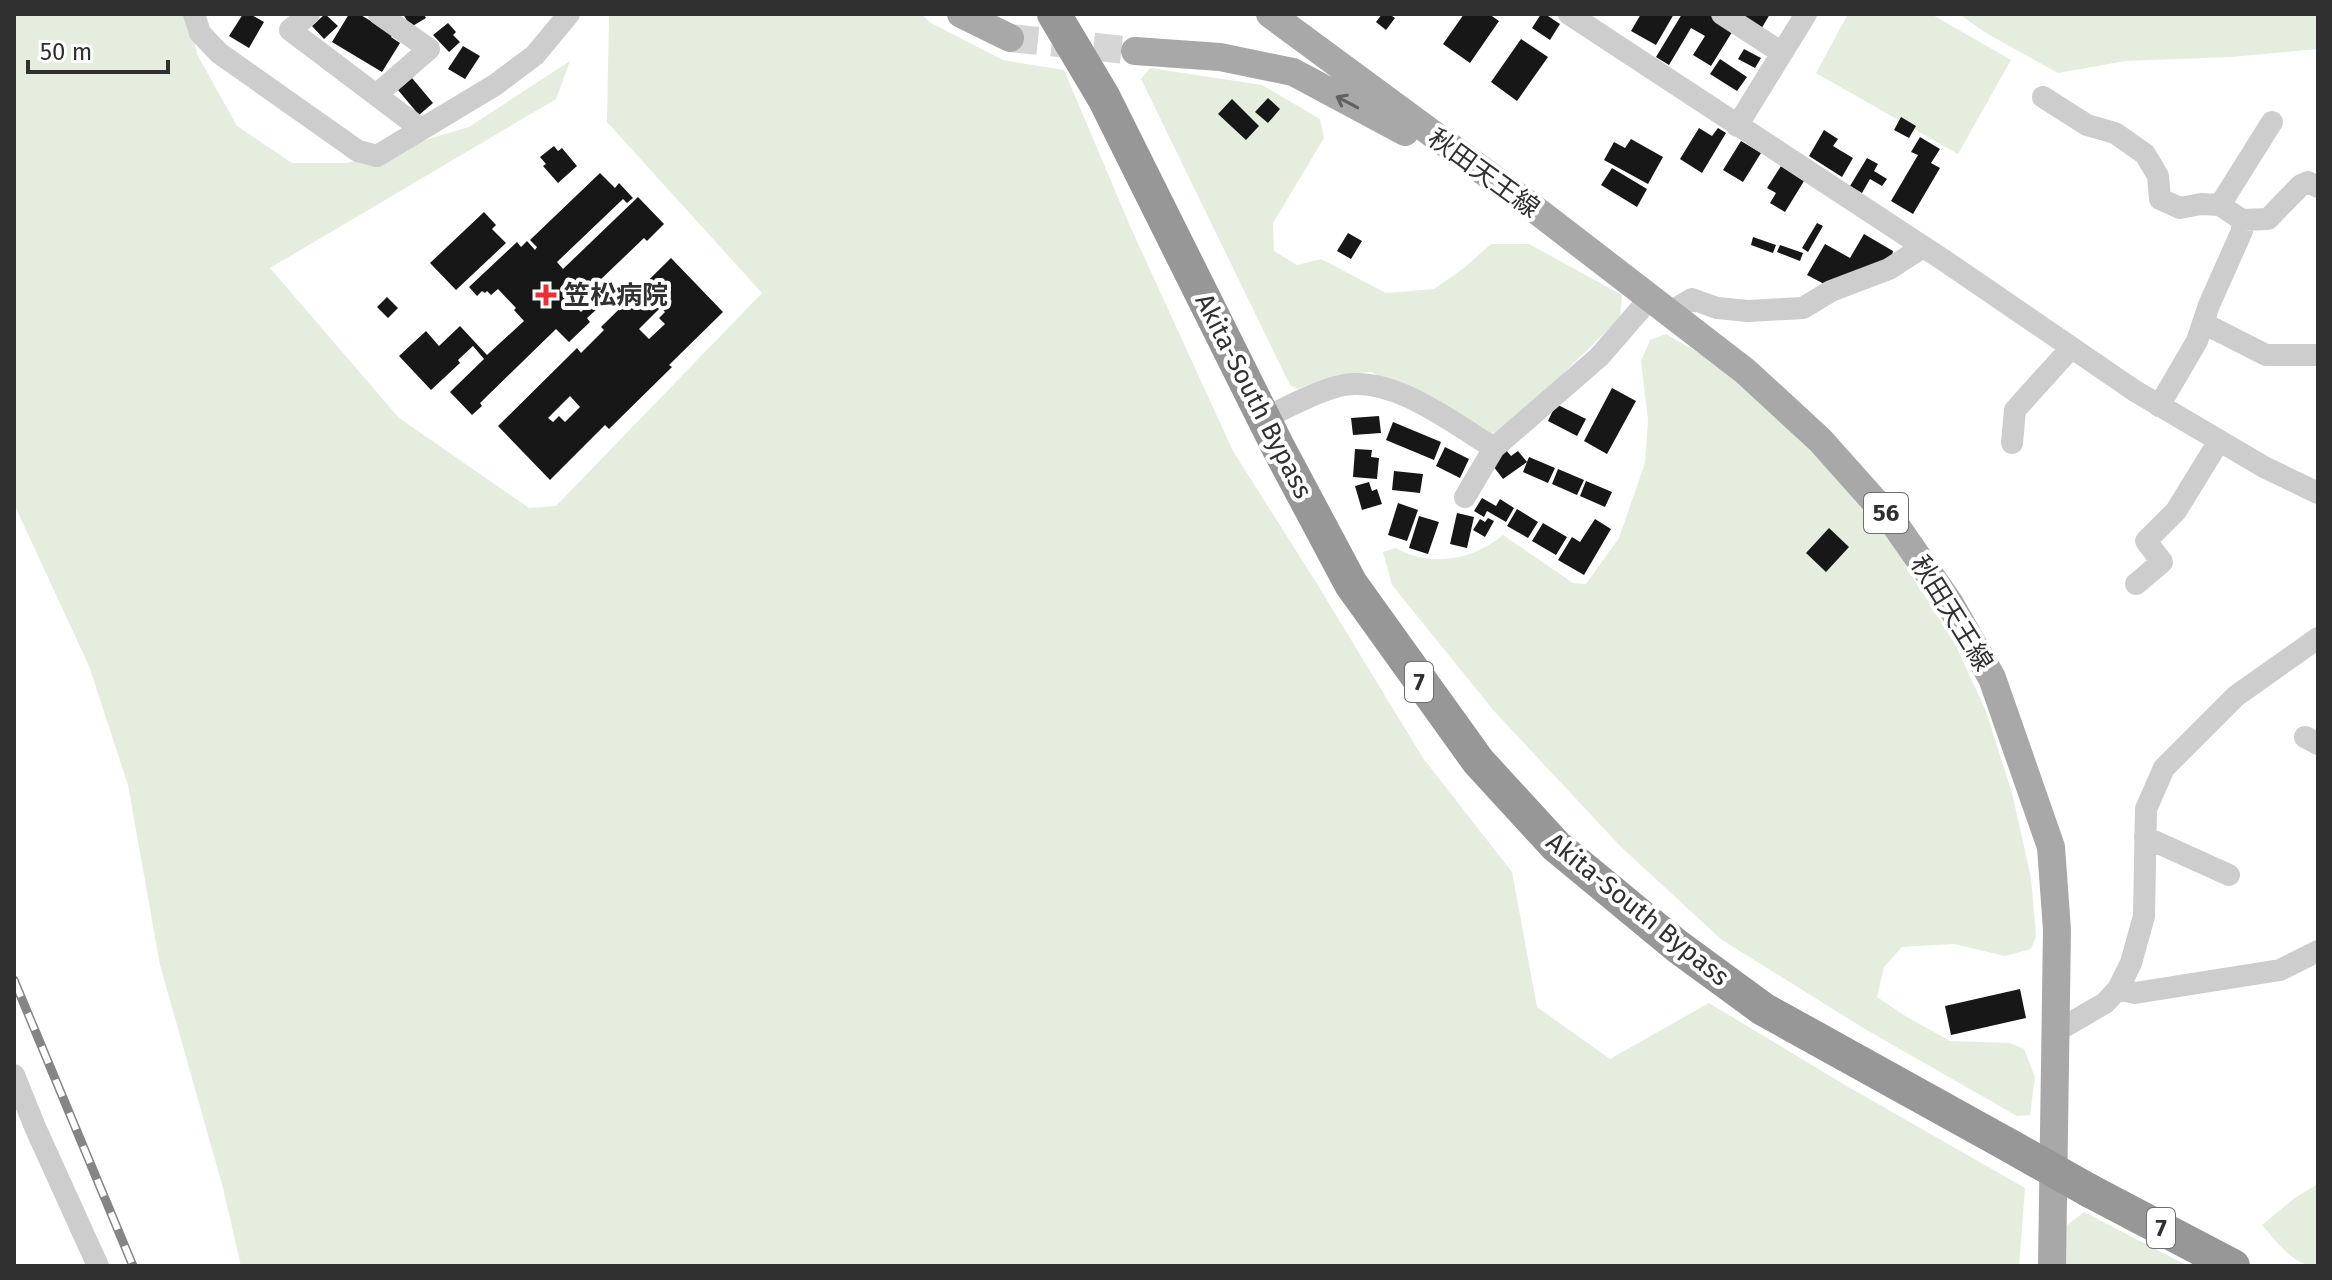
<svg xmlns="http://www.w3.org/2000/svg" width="2332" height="1280" font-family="'Fira Sans','Noto Sans JP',sans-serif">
<rect width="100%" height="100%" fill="#fff"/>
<path fill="#e5edde" d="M14 14H188L197 54 237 126 292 163H347L469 127 570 61 556 99 270 268 399 418 529 508 556 506 762 293 607 122 609 14H921L931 23 1003 60 1064 70 1130 226 1233 451 1314 579 1423 758 1512 872 1537 1007 1610 1059 1709 1003 1845 1085 2025 1188 2019 1266H241L223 1188 160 965 128 785 89 666 14 504Z
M1848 14H1931L2011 60 1958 154 1816 73Z
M1959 14H2318V49L2231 57 2125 61 2058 73 1986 33Z
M1150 68 1262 85 1320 119 1324 138 1273 223 1274 251 1297 265 1321 259 1386 293 1434 289 1464 268 1491 244H1529L1622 295 1620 318 1504 431 1485 435 1398 385 1371 372 1338 375 1297 389 1290 385 1141 79Z
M1666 334 1737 375 1814 450 1890 541 1955 644 1986 711 2012 793 2031 878 2036 936 2031 949 2005 956 1954 944 1902 947 1884 967 1877 997 1907 1017 1950 1041 2010 1043 2024 1049 2035 1077 2030 1115 2017 1116 1865 1029 1722 940 1621 847 1494 711 1392 585 1383 552 1396 548C1430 568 1473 560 1503 535L1573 583 1586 584 1619 538 1645 463 1648 420 1641 361 1650 340Z
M2318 1184V1266C2293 1266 2277 1242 2262 1225L2296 1197Z
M2084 1212 2188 1266H2063L2066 1226Z"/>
<path fill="#171717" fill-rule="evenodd" d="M243 14H250L264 22 249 48 229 36Z
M325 14 338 26 324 39 312 26Z
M349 14H359L393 34 391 37 400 43 382 72 332 42Z
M403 14H424L426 18 411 27Z
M1382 14H1389L1395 18 1386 30 1376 22Z
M1464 14H1489L1499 21 1470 63 1443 44Z
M1541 14H1545L1560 24 1550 40 1532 28Z
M1641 14H1674L1656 45 1631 31Z
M1682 14H1709L1734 29 1711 66 1693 55 1705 36 1691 28 1669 65 1656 57Z
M1745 14H1770L1760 31 1741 20Z
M448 23 456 32 453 35 460 42 449 52 433 35Z
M1521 39 1548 57 1517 101 1491 82Z
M463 46 480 56 465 79 448 69Z
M1744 49 1761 58 1755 68 1738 59Z
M1720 59 1747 77 1737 91 1710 74Z
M412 78 433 103 419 115 398 90Z
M1268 98 1280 109 1268 123 1255 112Z
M1232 99 1259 126 1246 140 1218 114Z
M1901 117 1916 126 1909 138 1894 130Z
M1699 128 1712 136 1718 128 1726 133 1702 173 1680 159Z
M1824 130 1838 139 1833 146 1853 158 1842 177 1809 156Z
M1920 137 1940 149 1931 163 1940 168 1913 214 1891 201 1918 155 1911 152Z
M1631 139 1663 157 1648 184 1604 160 1614 142 1625 148Z
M1741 141 1761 153 1743 182 1723 170Z
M554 146 558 151 562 148 577 166 558 183 543 166 546 164 540 157Z
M1867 158 1878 164 1874 171 1887 179 1882 186 1870 179 1862 193 1850 186Z
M1781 166 1804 181 1785 212 1770 203 1776 193 1767 188Z
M1612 168 1647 189 1637 207 1601 185Z
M600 173 615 188 619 183 633 198 627 203 623 199 557 262 563 269 638 197 664 224 647 241 644 238 574 305 581 312 591 302 597 309 587 318 590 322 569 342 556 329 480 403 482 406 472 415 450 392 484 359 473 346 458 360 460 363 431 390 399 356 426 331 439 346 460 326 487 355 524 321 514 310 516 308 498 289 491 295 487 291 485 293 482 291 477 296 469 287 517 242 521 247 527 241 535 250 537 247 530 240Z
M484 212 496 225 492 229 506 243 456 290 430 263Z
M1817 223 1823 226 1808 252 1802 248Z
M1348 233 1362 241 1351 259 1337 251Z
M1864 234 1893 251 1892 256 1828 286 1807 275 1825 244 1850 258Z
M1753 237 1776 245 1773 253 1751 245Z
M1780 245 1803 253 1800 261 1777 252Z
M671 258 723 312 669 365 672 367 609 429 605 425 550 480 498 426 577 348 581 353 604 330 601 327ZM661 307 665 312 659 318 665 324 649 339 639 329ZM570 396 580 407 565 422 559 416 553 422 548 418Z
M387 297 398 308 388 318 377 307Z
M1612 388 1636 401 1607 454 1584 441Z
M1556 404 1586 419 1577 436 1548 421Z
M1379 416 1381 433 1353 435 1351 418Z
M1393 422 1441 442 1434 460 1386 440Z
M1445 447 1469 459 1460 478 1436 466Z
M1355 449 1372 450 1371 457 1379 458 1377 479 1353 477Z
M1506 450 1511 456 1518 451 1527 462 1503 479 1490 462Z
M1529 457 1555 468 1548 483 1523 472Z
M1558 469 1584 480 1577 495 1552 484Z
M1394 471 1423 474 1420 493 1392 490Z
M1586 481 1612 492 1605 507 1580 496Z
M1369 482 1372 491 1377 489 1382 504 1362 510 1355 486Z
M1482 498 1496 506 1500 499 1514 508 1506 522 1487 511 1484 517 1474 511Z
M1398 503 1418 510 1407 541 1388 535Z
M1517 509 1538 522 1528 538 1507 526Z
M1457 513 1474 517 1467 548 1450 544Z
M1419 516 1439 522 1428 554 1409 548Z
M1488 518 1494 521 1485 537 1473 530 1480 519 1485 522Z
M1595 519 1611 529 1584 575 1558 560 1572 537 1580 542Z
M1543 523 1567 537 1556 555 1532 541Z
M1829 528 1849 547 1826 572 1806 553Z
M2020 989 2026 1018 1951 1035 1945 1006Z"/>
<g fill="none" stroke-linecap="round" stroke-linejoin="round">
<path stroke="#d6d6d6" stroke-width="28" stroke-dasharray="28 14" stroke-linecap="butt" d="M1010 38 1135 51"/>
<path stroke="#cdcdcd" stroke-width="22" d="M194 14 200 33 219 53 358 151 377 156 495 85 535 55 569 14
M309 14 290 30 421 129
M1569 14 1945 261 2135 391 2264 467 2318 493
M1722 14 1782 53
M376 95 429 49 379 14
M2043 97 2087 125 2115 133 2145 154 2158 176 2160 199 2180 208 2201 204 2220 205 2242 220V231L2209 305 2197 341 2159 406
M1737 126 1806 14
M2220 205 2272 122
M2242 220 2268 219 2301 185 2308 182 2318 187
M1670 312 1692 299 1717 308 1748 311 1803 308 1831 291 1889 269 1923 247
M2203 323 2266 355H2318
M1264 419C1285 408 1321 389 1344 385 1394 376 1453 423 1494 448
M2012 443 2015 410 2071 348
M1465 497 1494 448 1599 357 1651 297
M2136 584 2162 562 2146 541 2176 511 2219 441
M2305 737 2318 744
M2145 837 2229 875
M2118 989 2135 993 2280 970 2318 951
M2057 1031 2105 1003 2118 989 2131 963 2144 916 2146 809 2164 768 2236 696 2318 638
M14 1075 35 1127 98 1266"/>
<path stroke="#a8a8a8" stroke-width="28" d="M961 14 1010 38
M1270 14 1532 207 1745 371 1820 440 1894 523 1950 604 1992 678 2051 847 2057 930 2052 1266
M1135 51 1220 57 1293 72 1405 132"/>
<path stroke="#979797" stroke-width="34" d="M1054 14 1104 98 1278 447 1351 584 1478 761 1556 846 1677 946 1763 1009 2012 1147
M2090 1191 2233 1266"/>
<g stroke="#858585" stroke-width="9">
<path id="rail" d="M14 980 133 1266"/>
</g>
<use href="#rail" stroke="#fff" stroke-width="6" stroke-dasharray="18" stroke-linecap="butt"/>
<path stroke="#979797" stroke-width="34" d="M2012 1147 2090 1191"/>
</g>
<defs><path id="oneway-shaft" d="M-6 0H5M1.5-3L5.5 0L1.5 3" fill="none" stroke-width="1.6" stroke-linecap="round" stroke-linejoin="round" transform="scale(2)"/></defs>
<use stroke="#606060" href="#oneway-shaft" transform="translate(1347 102) rotate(-152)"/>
<path fill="#eb2f32" stroke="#fff" stroke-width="3" d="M542 283h8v8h8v8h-8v8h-8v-8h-8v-8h8z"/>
<g text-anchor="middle" stroke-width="8" stroke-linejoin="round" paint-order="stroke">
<g fill="#fff" stroke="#6e6e6e" stroke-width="2">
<rect x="1864" y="493" width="44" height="40" rx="6"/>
<rect x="1405" y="662" width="28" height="40" rx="6"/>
<rect x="2147" y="1208" width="28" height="40" rx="6"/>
</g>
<g font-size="24" font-weight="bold" fill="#303030">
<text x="1886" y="521">56</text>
<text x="1419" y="690">7</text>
<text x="2161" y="1236">7</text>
</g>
<g font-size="26" fill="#303030" stroke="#fff">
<text transform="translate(1484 173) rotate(36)" y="9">秋田天王線</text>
<text transform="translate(1254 396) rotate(63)" y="9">Akita-South Bypass</text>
<text transform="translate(1952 613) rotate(58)" y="9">秋田天王線</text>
<text transform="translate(1638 909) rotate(39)" y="9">Akita-South Bypass</text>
</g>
<g font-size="26" font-weight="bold" fill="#303030" stroke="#fff" text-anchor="start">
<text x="564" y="304">笠松病院</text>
</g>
</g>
<rect width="2332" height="1280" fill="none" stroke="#303030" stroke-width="32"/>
<path d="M28 60v12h140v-12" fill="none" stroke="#303030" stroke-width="4"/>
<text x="40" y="60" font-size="24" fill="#303030" stroke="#ffffff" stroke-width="6" paint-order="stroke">50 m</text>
</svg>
